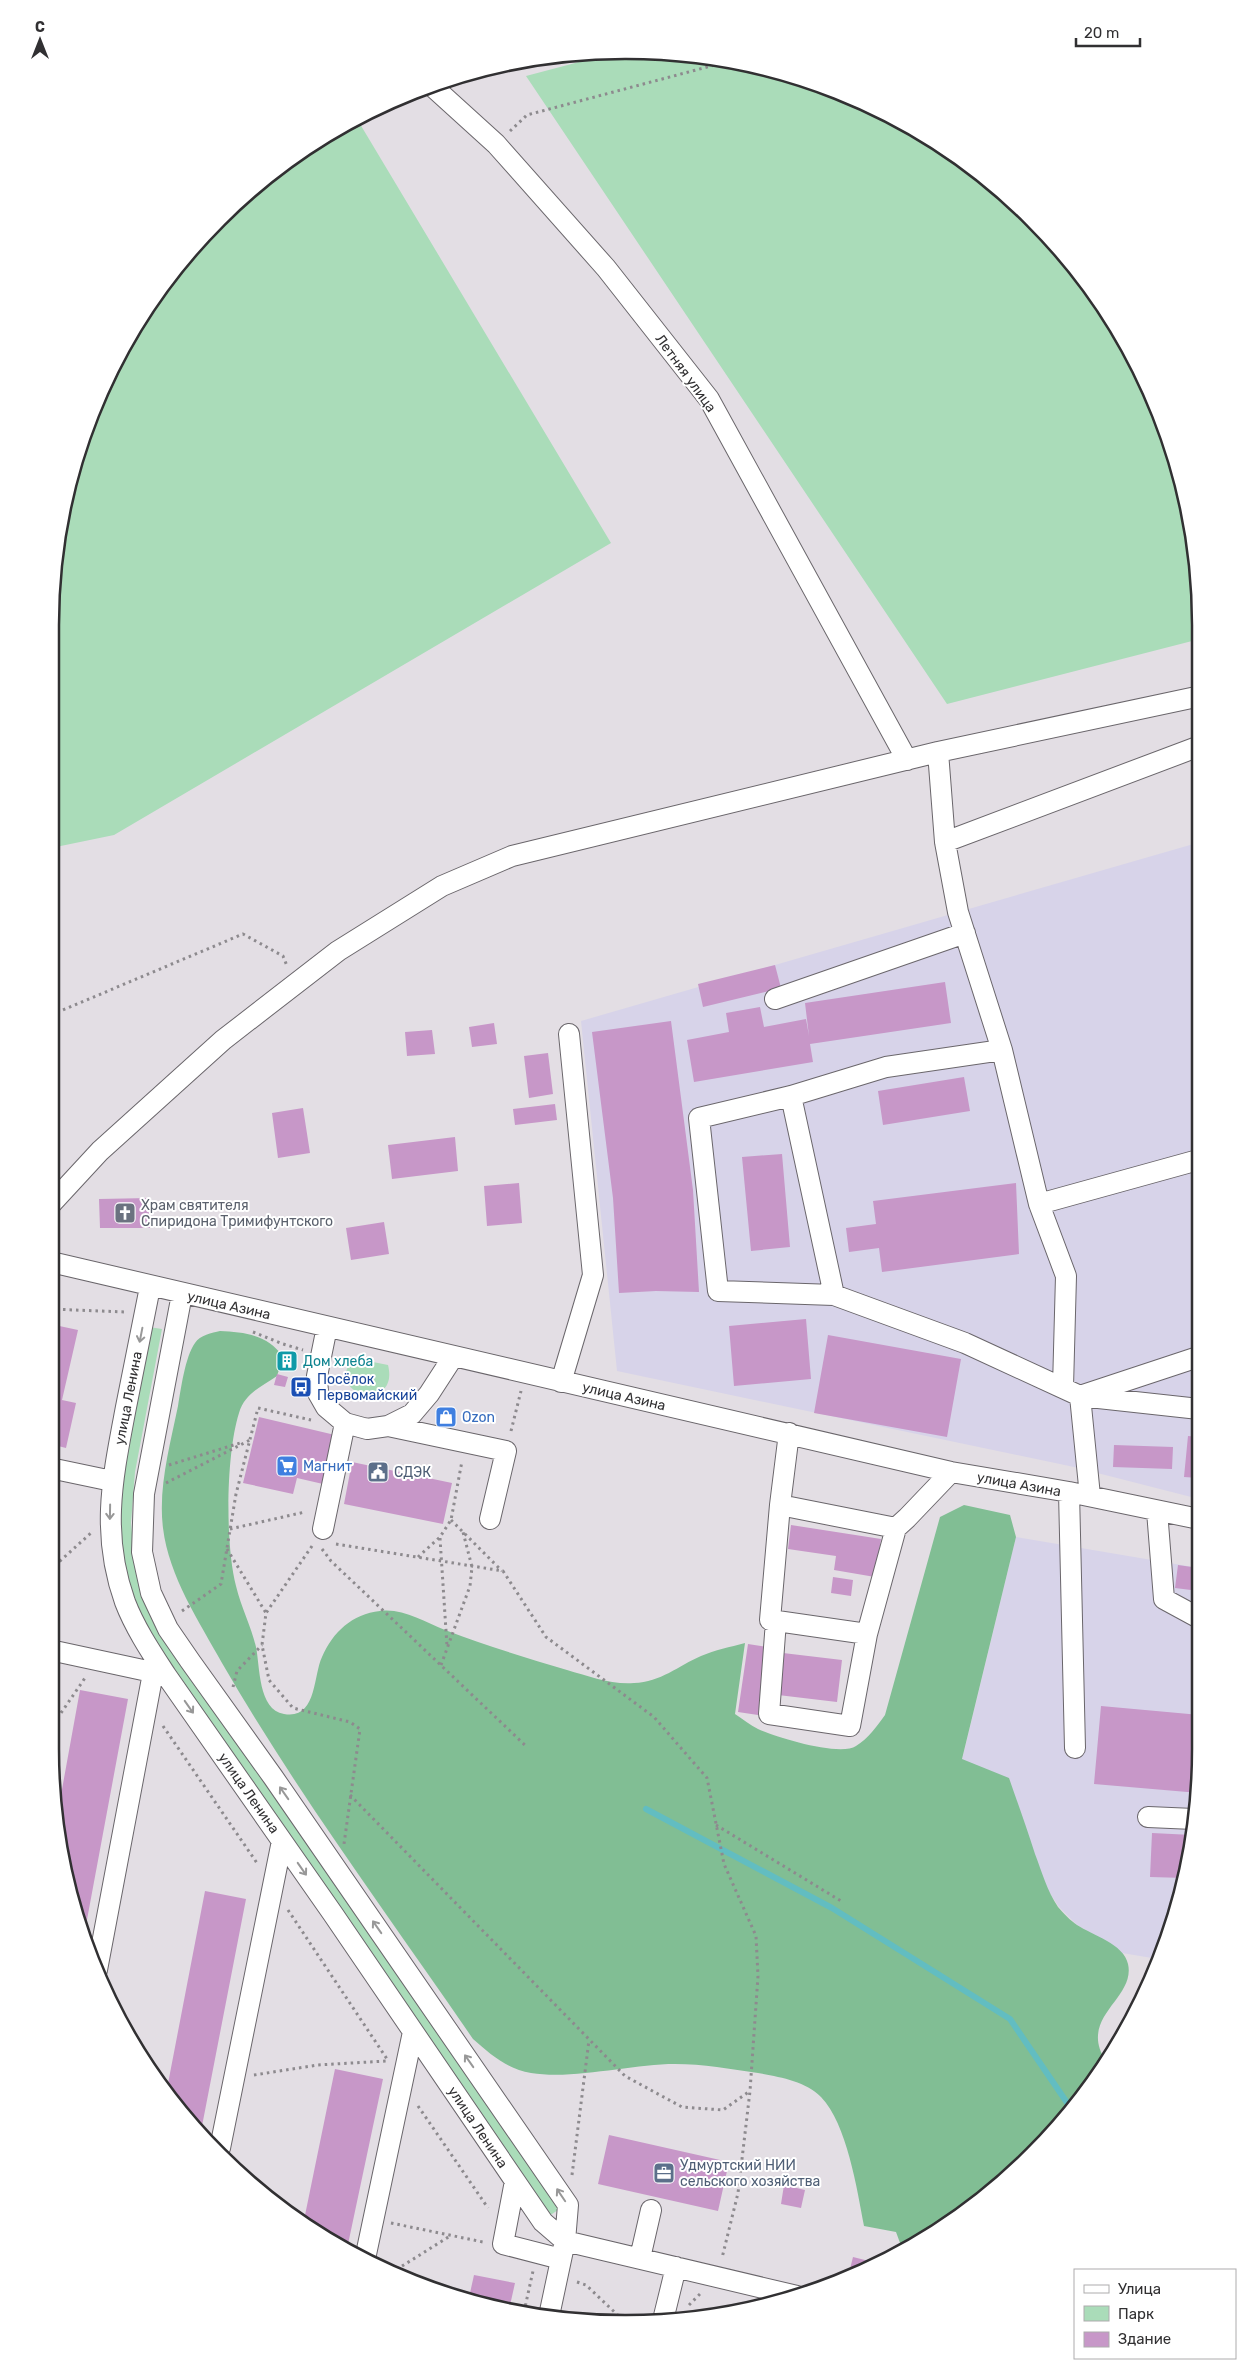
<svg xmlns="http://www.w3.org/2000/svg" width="1251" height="2374" font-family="Rubik,sans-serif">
<rect width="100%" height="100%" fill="#e3dee4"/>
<path fill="#d7d3e9" d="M1197 843 1199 1499 1074 1467 617 1371 581 1021Z
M1016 1537 1199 1568 1200 1786 1181 1897 1158 1959 1122 1953 1076 1924 1059 1907 962 1760Z"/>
<path fill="#aadcb9" d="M663 51 775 70 880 109 1005 193 1082 275 1157 406 1196 550V640L947 704 526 76 613 53Z
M357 119 611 543 114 835 51 848V588L70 476 109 371 169 275 246 193 338 127Z
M149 1327 162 1329 135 1472 131 1523 134 1553 146 1596 561 2208 549 2216 174 1671 140 1617 121 1554 120 1474Z
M353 1358 388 1365C400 1413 323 1397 353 1358Z"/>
<path fill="#81be94" d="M220 1331C244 1332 269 1335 283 1357L277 1376C261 1387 245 1393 239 1413 226 1454 225 1544 236 1586 241 1607 251 1626 256 1647 260 1666 258 1710 284 1714 317 1720 313 1676 322 1657 333 1632 352 1614 380 1611 403 1608 424 1622 445 1630 485 1645 526 1658 567 1670 588 1676 612 1685 634 1683 661 1682 678 1666 701 1656 715 1650 730 1647 745 1643L735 1714C743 1719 750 1725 758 1729 775 1737 840 1757 856 1746 868 1739 877 1726 885 1715L940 1517 964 1505 1010 1515 1016 1537 962 1759 1009 1778C1018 1804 1027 1829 1035 1854 1042 1872 1047 1891 1058 1907 1063 1913 1071 1921 1077 1925 1092 1935 1124 1944 1128 1964 1136 1999 1077 2017 1106 2061 1098 2074 1090 2088 1081 2100 1031 2161 971 2212 903 2251L896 2232 864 2226C857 2189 847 2124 821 2097 805 2081 780 2077 758 2073 731 2069 703 2064 675 2064 631 2064 574 2080 531 2073 507 2069 490 2054 473 2039 388 1915 297 1793 222 1663 199 1621 169 1577 163 1528 158 1488 170 1445 178 1406 181 1389 185 1357 195 1343 200 1335 212 1333 220 1331Z
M1157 1963 1136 2012C1134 1996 1143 1974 1157 1963Z"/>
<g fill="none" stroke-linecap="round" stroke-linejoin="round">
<path stroke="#62bdc1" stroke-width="6" d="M646 1809 832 1908 1010 2019 1072 2110"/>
</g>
<path fill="#c797c8" d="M775 965 781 988 703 1007 698 984Z
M945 982 951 1023 810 1044 813 1062 694 1082 687 1040 729 1032 726 1013 760 1007 764 1027 806 1019 809 1036 805 1003Z
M671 1021 693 1190 699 1292 656 1291 619 1293 613 1198 592 1032Z
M494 1023 497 1044 472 1047 469 1027Z
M432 1030 435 1054 407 1056 405 1032Z
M548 1053 553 1094 529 1098 524 1056Z
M964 1077 970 1111 883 1125 878 1091Z
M555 1104 557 1120 515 1125 513 1109Z
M303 1108 310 1153 278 1158 272 1113Z
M455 1137 458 1171 392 1179 388 1145Z
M782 1154 790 1247 751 1251 742 1157Z
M519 1183 522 1223 487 1226 484 1186Z
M1016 1183 1019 1254 882 1272 879 1248 849 1252 846 1228 876 1224 873 1201Z
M150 1198V1228H100L99 1199Z
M384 1222 389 1254 351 1260 346 1228Z
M806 1319 811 1379 734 1386 729 1326Z
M50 1324 78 1330 62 1400 76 1403 66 1448 50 1444Z
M828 1335 961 1359 947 1437 814 1413Z
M282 1352 295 1356 292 1370 278 1366Z
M277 1374 288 1377 285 1387 274 1385Z
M440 1408 455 1410 452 1425 438 1423Z
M259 1417 335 1435 323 1484 297 1478 293 1494 243 1483Z
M1188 1436 1199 1437V1478L1184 1477Z
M1114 1445 1173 1447 1172 1469 1113 1467Z
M352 1462 452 1483 443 1524 344 1504Z
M791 1525 881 1539 875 1577 834 1570 836 1556 788 1549Z
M1178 1565 1199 1568V1591L1175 1588Z
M833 1577 853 1580 851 1596 831 1593Z
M748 1644 768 1647 758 1715 738 1712Z
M783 1653 842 1660 837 1702 778 1695Z
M80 1690 128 1699 86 1925 78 1924 61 1860 57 1817Z
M1101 1706 1200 1715 1199 1793 1094 1784Z
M1152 1833 1192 1835 1185 1878 1150 1877Z
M205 1891 246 1899 202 2126 192 2124 166 2094Z
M335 2069 383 2079 347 2249 303 2225Z
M609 2135 729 2162 718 2211 598 2184Z
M784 2185 805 2190 801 2208 781 2204Z
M853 2257 881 2264 848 2277Z
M474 2275 515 2283 509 2310 468 2302Z"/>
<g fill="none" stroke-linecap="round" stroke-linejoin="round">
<g stroke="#6a666b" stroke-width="22">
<path id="minor" d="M431 85 496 144 606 268 709 399 907 760
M938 752 945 842 958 912 1002 1050 886 1067 791 1096 699 1118 718 1291 834 1295 965 1343 1080 1396 1199 1409
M945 842 1197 747
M775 999 965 933
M1002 1050 1039 1204 1066 1276 1063 1387
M791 1096 834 1295
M51 1204 100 1151 223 1040 338 951 442 886 512 856 938 752 1196 697
M1039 1204 1198 1160
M51 1262 951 1472 1069 1492 1199 1519
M150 1287C142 1327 134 1367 126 1407 113 1476 100 1532 125 1602 135 1628 151 1652 166 1675L333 1914 543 2222 565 2241 797 2296
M182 1294 144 1494 142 1552 151 1593 168 1629 190 1661 273 1777 568 2205 565 2241 549 2316
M327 1327 317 1376 318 1393 326 1407 345 1423 367 1429 388 1426 412 1414 429 1394 453 1357
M561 1382 593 1275 569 1034
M388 1426 506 1451 490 1519
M789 1433 780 1505 896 1528 907 1518 951 1472
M50 1468 112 1481
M1069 1492 1075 1748
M1090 1496 1080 1396 1198 1357
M780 1505 770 1620 867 1634 896 1528
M1157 1511 1164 1599 1199 1618
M323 1529 345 1423
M776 1621 769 1714 850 1726 867 1634
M50 1650 166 1675
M1148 1817 1194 1819
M97 1970 153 1673
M214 2147 220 2148 282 1841
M515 2181 503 2244 561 2259
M640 2258 651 2210
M365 2259 413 2032
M663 2320 676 2267"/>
</g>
<path stroke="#8d8a8e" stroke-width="3" stroke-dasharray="2.5 4" stroke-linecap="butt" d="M510 131 527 115 726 62
M51 1015 243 934 283 956 287 966
M50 1309 125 1312
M253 1332 283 1344 303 1350
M511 1431 521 1391
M169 1465 240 1443
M166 1483 250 1440
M451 1520 502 1571
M230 1529 305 1512
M440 1538 447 1646
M336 1544 503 1571 546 1637 654 1717 707 1778 724 1864 756 1936 758 1976 750 2091 738 2193 722 2258
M312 1546 266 1613 262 1645 269 1680 293 1708 350 1722 360 1729 344 1844
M227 1549 266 1613
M322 1549 331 1561 527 1747
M418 1557 440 1537 451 1520 462 1461
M50 1570 91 1533
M182 1611 221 1584 236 1494 258 1408 311 1420
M441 1665 470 1586 472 1567 463 1532
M233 1687 237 1671 262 1645
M163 1726 257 1863
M50 1729 85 1678
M350 1795 625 2076 682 2107 723 2110 750 2091
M716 1825 841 1901
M288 1910 387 2059
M254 2075 318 2065 387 2061
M418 2106 488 2208
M572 2175 589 2040
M391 2223 483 2242
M391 2273 450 2236
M577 2282 586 2285 625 2322
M689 2305 700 2294
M524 2312 533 2271"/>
<use href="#minor" stroke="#fff" stroke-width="20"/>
</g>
<defs><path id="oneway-shaft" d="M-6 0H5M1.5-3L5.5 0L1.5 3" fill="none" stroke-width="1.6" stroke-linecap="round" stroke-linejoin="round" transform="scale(1.25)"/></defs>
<g stroke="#989898">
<use href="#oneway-shaft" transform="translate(141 1335) rotate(101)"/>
<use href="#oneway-shaft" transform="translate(110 1512) rotate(91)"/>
<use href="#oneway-shaft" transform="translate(189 1707) rotate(55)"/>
<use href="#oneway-shaft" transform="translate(284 1793) rotate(-125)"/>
<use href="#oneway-shaft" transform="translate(302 1869) rotate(55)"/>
<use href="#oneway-shaft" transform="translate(377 1927) rotate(-125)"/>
<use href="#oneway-shaft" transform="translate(469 2061) rotate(-125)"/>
<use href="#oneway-shaft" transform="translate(561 2195) rotate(-124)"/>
</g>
<defs>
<g id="church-square" transform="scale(1.125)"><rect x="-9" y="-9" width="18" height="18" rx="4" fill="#6b7280" stroke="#fff"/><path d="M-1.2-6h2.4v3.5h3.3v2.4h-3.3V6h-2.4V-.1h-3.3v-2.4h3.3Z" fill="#fff"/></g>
<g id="building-square" transform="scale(1.125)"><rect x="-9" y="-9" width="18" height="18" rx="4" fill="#0f9aa8" stroke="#fff"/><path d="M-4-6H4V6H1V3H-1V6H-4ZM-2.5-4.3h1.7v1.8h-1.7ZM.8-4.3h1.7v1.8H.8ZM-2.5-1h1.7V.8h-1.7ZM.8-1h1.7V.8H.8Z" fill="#fff"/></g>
<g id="bus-square" transform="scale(1.125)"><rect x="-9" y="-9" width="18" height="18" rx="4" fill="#1a4fb4" stroke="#fff"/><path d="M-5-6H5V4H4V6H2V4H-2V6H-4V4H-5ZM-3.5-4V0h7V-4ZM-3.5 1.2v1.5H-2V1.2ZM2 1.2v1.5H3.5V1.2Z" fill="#fff"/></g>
<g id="shop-square" transform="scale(1.125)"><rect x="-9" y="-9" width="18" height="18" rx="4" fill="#3f7fe0" stroke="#fff"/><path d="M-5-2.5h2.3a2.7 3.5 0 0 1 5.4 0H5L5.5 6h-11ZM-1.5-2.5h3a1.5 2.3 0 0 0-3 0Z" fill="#fff"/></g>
<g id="supermarket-square" transform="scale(1.125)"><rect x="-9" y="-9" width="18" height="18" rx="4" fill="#3f7fe0" stroke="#fff"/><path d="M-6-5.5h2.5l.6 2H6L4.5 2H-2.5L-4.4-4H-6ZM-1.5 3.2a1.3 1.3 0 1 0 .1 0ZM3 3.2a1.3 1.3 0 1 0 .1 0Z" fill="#fff"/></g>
<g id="civic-square" transform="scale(1.125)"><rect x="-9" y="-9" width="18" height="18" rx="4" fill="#5c6f8a" stroke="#fff"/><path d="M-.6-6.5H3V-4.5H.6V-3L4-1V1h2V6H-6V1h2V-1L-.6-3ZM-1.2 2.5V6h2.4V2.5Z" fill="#fff"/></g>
<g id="office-square" transform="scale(1.125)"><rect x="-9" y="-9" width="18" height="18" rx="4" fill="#5c6f8a" stroke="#fff"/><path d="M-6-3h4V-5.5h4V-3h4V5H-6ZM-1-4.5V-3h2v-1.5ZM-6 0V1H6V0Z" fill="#fff"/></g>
</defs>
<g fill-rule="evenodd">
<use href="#church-square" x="125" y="1213"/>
<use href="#building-square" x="287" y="1361"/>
<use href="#bus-square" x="301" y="1387"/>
<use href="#shop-square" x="446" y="1417"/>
<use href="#supermarket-square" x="287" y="1466"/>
<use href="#civic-square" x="378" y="1472"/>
<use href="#office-square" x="664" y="2173"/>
</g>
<g text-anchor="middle" stroke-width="4" stroke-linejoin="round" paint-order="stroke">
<g font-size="14" fill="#313032" stroke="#fff">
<text transform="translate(686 373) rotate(54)" y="5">Летняя улица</text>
<text transform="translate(229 1305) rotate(13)" y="5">улица Азина</text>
<text transform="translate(624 1396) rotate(13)" y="5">улица Азина</text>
<text transform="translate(128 1398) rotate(-79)" y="5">улица Ленина</text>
<text transform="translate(1019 1484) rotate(10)" y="5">улица Азина</text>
<text transform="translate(249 1793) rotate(55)" y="5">улица Ленина</text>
<text transform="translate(478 2127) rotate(56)" y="5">улица Ленина</text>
</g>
<g font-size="14" fill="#5b616d" stroke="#fff" text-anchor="start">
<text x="141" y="1210">Храм святителя<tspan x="141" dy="16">Спиридона Тримифунтского</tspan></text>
</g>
<g font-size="14" fill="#0d838f" stroke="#fff" text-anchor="start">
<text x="303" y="1366">Дом хлеба</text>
</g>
<g font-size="14" fill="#164399" stroke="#fff" text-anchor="start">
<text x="317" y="1384">Посёлок<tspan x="317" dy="16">Первомайский</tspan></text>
</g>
<g font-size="14" fill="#366cbe" stroke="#fff" text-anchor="start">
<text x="462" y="1422">Ozon</text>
<text x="303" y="1471">Магнит</text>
</g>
<g font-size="14" fill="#4e5e75" stroke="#fff" text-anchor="start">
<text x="394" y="1477">СДЭК</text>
<text x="680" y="2170">Удмуртский НИИ<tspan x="680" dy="16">сельского хозяйства</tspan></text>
</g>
</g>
<path d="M0 0H1251V2374H0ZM625 59H626A566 566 0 0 1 1192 625V1749A566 566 0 0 1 626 2315H625A566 566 0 0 1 59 1749V625A566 566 0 0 1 625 59Z" fill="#fff" fill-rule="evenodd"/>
<path fill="none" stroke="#313032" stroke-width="2.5" d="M625 59H626A566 566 0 0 1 1192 625V1749A566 566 0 0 1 626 2315H625A566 566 0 0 1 59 1749V625A566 566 0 0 1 625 59Z"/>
<rect x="1074" y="2269" width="162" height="90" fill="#ffffff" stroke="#adacad"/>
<rect x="1084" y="2285" width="25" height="8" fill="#ffffff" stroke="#adacad"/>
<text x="1118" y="2294" font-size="15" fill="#313032">Улица</text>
<rect x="1084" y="2306" width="25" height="15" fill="#aadcb9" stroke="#adacad"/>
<text x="1118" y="2319" font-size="15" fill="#313032">Парк</text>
<rect x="1084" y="2332" width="25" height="15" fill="#c797c8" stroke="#adacad"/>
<text x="1118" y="2344" font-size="15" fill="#313032">Здание</text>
<g transform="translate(40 40)" stroke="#ffffff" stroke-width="4" paint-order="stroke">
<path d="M0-4L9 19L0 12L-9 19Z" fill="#313032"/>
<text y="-8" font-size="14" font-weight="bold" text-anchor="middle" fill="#313032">С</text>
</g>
<path d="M1076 38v8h64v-8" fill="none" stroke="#313032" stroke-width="2.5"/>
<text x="1084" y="38" font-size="15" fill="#313032" stroke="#ffffff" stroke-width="4" paint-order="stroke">20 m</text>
</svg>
